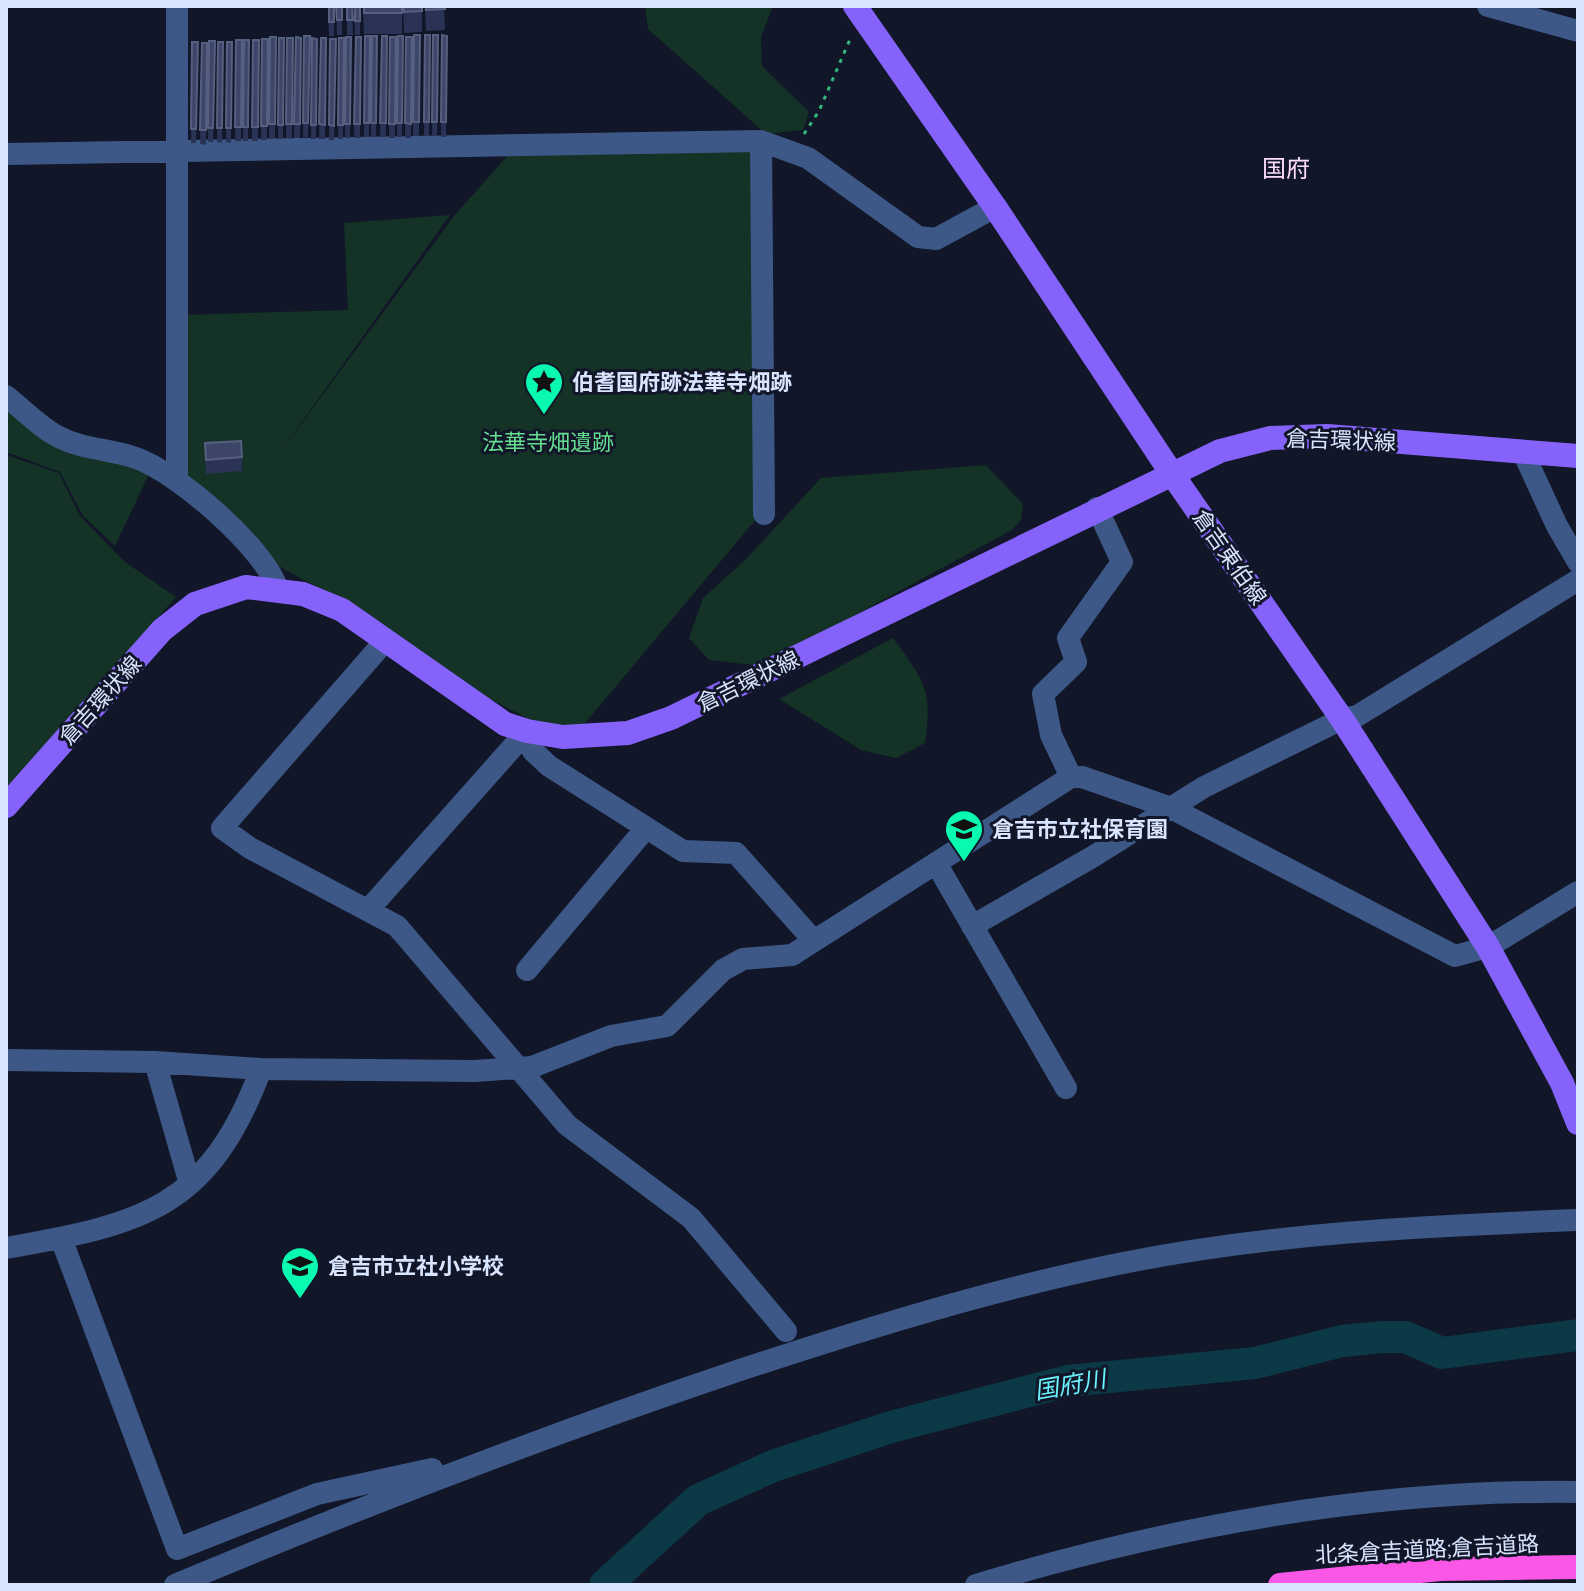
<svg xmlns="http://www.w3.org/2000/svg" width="1584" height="1591" font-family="Quicksand,'Noto Sans JP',sans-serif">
<rect width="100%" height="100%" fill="#111628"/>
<path fill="#143225" d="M645 6H773L761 37 762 66 809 112 803 130 766 134 648 29Z
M753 152 762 512 581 728 539 724 474 691 342 601 275 564 185 484 182 315 348 310 344 223 450 215 274 461 454 216 510 153Z
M6 400 151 470 115 546 83 516 60 472 6 452Z
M6 455 59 473 80 516 125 562 176 597 6 792Z
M986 465 1023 504 1021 520 1012 530 761 666 709 660 689 638 703 598 747 558 821 478Z
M893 638C924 681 933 689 925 743L896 758 861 750 779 699Z"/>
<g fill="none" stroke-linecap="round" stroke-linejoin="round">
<path stroke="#0c3946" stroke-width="32" d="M605 1585 698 1500 773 1466 891 1427 1068 1381 1255 1363 1342 1341 1383 1337H1405L1442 1353 1578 1335"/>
<path stroke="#33b87b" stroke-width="3" stroke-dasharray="4 6" stroke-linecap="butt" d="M804 134 819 111 851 37"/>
<path stroke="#3d5886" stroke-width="22" d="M177 6V480
M1488 6 1578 31
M761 141 764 514
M6 154 761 141 808 158 918 237 936 239 995 207
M6 396C23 409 40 428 59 437 84 450 111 449 136 458 177 472 266 549 278 590
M1523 452 1557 526 1578 562
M378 649 222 828 250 848 397 926 567 1125 691 1218 786 1331
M1071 777 1051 735 1043 694 1076 662 1068 638 1122 562 1097 508
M936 863 1066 1088
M369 909 527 731 533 751 549 766 683 851 736 853 814 941
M972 926 1094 856 1204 787 1342 719 1357 716 1578 580
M527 970 646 828
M6 1060 155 1062 261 1069 475 1071 532 1067 611 1036 667 1026 723 970 743 959 792 955 1071 777H1082L1171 808 1455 956 1488 947 1578 892
M155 1062 190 1184
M61 1238 177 1549 317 1494 432 1469
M6 1248C142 1224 209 1209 261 1069
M175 1585C360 1507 547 1435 737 1371 862 1330 989 1290 1118 1264 1270 1233 1424 1226 1578 1220
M976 1585C1171 1526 1374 1489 1578 1492"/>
<path stroke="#8563fb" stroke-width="24" d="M855 6 995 207 1172 474 1342 719 1488 947 1562 1083 1578 1123
M6 806 162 630 195 604 246 587 303 594 342 610 505 724 527 731 563 737 628 733 671 718 1220 451 1270 438 1327 436 1578 456"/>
<path stroke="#fb57e7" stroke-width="24" d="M1280 1585 1440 1569 1578 1567"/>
</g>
<path fill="#2a3356" d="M328 6H334V36H329Z
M336 6H342V35H337Z
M347 6H352L353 35H347Z
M354 6H360V35H355Z
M363 6H402V34H364Z
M403 6H422V32L404 33Z
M425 6H444L445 30 426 31Z
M414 35H420L419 136H413Z
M425 35H430L429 136H424Z
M433 35H438L437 136H432Z
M442 35 447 36 446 137H441Z
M304 36H310L308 137H303Z
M365 36H370L369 137H364Z
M372 36H377L376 137H371Z
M382 36H387L386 137H380Z
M398 36H403L402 137H397Z
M270 37H276L275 138H269Z
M296 37 301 38 300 138H294Z
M346 37H351L350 138H345Z
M356 37H361L360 138H354Z
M390 37H396L395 138H389Z
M406 37H412L411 138H405Z
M279 38H284L283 139H278Z
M287 38H293L292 139 286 138Z
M312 38 317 39 316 139H311Z
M321 38H326L325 139H319Z
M339 38H344L343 139H338Z
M262 39H268L267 140H261Z
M330 39H336L334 140H329Z
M236 40H242L241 141H235Z
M244 40H249L248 141H243Z
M209 41H215L213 142H208Z
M192 42H198L196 143H191Z
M218 42H223L222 143 217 142Z
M227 42H232L231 143 226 142Z
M202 43H207L206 145 200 144Z
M259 54 258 141H252V127Z
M205 443 242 457V471L206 474Z"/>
<path fill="#3d4668" stroke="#555f7f" stroke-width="2" d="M329 6H334V22H329Z
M336 6H342V20H337Z
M347 6H352L353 20H347Z
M355 6H360V21H355Z
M364 6H402V13H364Z
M404 6H422V11L404 12Z
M426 6H444L445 9 426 10Z
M414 35H420L419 122H413Z
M425 35H430L429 122H424Z
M433 35H438L437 122H432Z
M442 35 447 36 446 122H441Z
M304 36H310L308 123H303Z
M365 36H370L369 123H364Z
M372 36H377L376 123H371Z
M382 36H387L386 123H380Z
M398 36H403L402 123H397Z
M270 37H276L275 124H269Z
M296 37 301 38 300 124H294Z
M346 37H351L350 124H345Z
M356 37H361L360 124H354Z
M390 37H396L395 124H389Z
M406 37H412L411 124 405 123Z
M279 38H284L283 125H278Z
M287 38H293L292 124H286Z
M312 38 317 39 316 125H311Z
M321 38H326L325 125 319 124Z
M339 38H344L343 125H338Z
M262 39H268L267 126H261Z
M330 39H336L334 126 329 125Z
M236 40H242L241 127H235Z
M244 40H249L248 127H243Z
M253 40H259L258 127H252Z
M209 41H215L213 128H208Z
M192 42H198L196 129H191Z
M218 42H223L222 128H217Z
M227 42H232L231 128H226Z
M202 43H207L206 130H200Z
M241 441 242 457 206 460 205 443Z"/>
<defs>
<g id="sight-pin" transform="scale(2)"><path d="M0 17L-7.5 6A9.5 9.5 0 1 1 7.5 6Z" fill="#0af9b1" stroke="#111628"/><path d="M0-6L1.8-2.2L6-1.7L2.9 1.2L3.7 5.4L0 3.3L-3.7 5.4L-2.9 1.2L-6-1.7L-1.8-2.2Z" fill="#111"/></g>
<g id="school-pin" transform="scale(2)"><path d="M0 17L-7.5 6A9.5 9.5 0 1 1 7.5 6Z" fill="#0af9b1" stroke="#111628"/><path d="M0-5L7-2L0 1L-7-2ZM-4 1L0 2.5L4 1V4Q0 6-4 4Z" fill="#111"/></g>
</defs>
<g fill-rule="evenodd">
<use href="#sight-pin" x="544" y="382"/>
<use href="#school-pin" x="964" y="829"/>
<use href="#school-pin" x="300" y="1266"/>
</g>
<g text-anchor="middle" stroke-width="6" stroke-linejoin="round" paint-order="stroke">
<g font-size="22" font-weight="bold" fill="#d9e4fe" stroke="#111628" text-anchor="start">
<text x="572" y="390">伯耆国府跡法華寺畑跡</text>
<text x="992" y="837">倉吉市立社保育園</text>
<text x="328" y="1274">倉吉市立社小学校</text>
</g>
<g font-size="22" fill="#d9e4fe" stroke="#111628">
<text transform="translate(1341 440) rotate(2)" y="8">倉吉環状線</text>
<text transform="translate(1230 557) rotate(55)" y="8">倉吉東伯線</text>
<text transform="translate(748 681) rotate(-26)" y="8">倉吉環状線</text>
<text transform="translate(100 700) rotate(-48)" y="8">倉吉環状線</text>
<text transform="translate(1427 1549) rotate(-3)" y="8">北条倉吉道路;倉吉道路</text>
</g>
<g font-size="22" fill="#65de90" stroke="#111628">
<text x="548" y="450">法華寺畑遺跡</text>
</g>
<g font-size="24" fill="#fddbfe" stroke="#111628">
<text x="1286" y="177">国府</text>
</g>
<g font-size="24" font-style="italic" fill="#6af2fc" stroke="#111628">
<text transform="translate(1070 1385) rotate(-10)" y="8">国府川</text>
</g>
</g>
<rect width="1584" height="1591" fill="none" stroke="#d9e4fe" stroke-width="16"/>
</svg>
